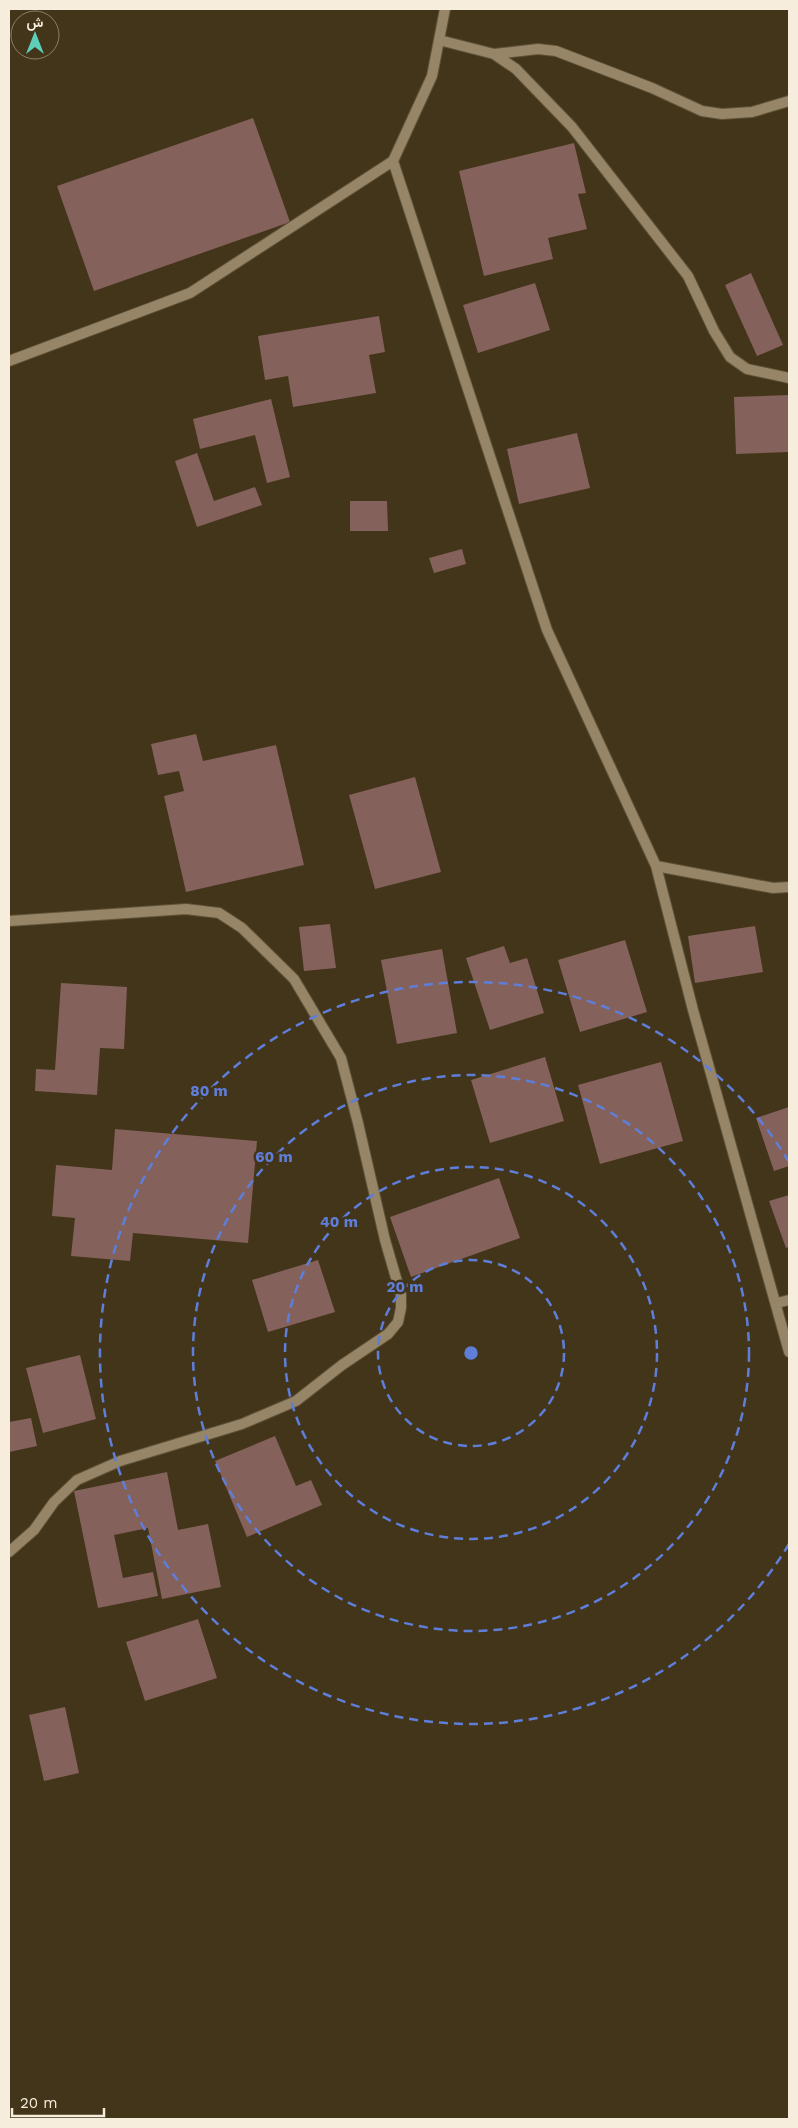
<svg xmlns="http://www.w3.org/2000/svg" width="798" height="2128" font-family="'Work Sans',Vazirmatn,sans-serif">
<rect width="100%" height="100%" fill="#423519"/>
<path fill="#85615c" d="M253 118 290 222 94 291 57 186Z
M574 143 586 193 578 194 587 229 548 238 553 259 484 276 459 171Z
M751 273 783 345 757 356 725 285Z
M535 283 550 330 478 353 463 305Z
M379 316 385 352 369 355 376 393 293 407 288 376 265 380 258 336Z
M789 395V452L736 454 734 397Z
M271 399 290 477 267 483 255 435 200 449 193 419Z
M577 433 590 488 519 504 507 449Z
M197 453 214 501 255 487 262 505 197 527 175 461Z
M350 501H387L388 531H350Z
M462 549 466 564 434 573 429 558Z
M196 734 203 761 276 745 304 865 186 892 164 796 184 791 179 771 158 775 151 744Z
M415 777 441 872 375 889 349 795Z
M330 924 336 968 304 971 299 927Z
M755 926 763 972 695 983 688 936Z
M625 940 647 1012 580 1032 558 960Z
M504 946 510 963 527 958 544 1013 490 1030 466 958Z
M442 949 457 1033 397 1044 381 960Z
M61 983 127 987 124 1049 100 1048 97 1095 35 1091 36 1069 55 1070Z
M545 1057 564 1121 490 1143 471 1080Z
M661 1062 683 1141 600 1164 578 1085Z
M789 1107V1166L774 1171 756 1118Z
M115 1129 257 1141 248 1243 133 1233 130 1261 71 1256 75 1218 52 1216 56 1165 112 1170Z
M499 1178 520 1238 411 1277 390 1217Z
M789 1195V1247L786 1248 769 1201Z
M318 1260 335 1312 268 1332 252 1280Z
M80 1355 96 1419 43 1433 26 1368Z
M31 1418 37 1446 9 1452V1422Z
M275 1436 296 1486 311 1480 322 1505 247 1537 215 1461Z
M167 1472 178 1530 208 1524 221 1587 162 1599 148 1528 114 1535 123 1578 153 1572 158 1596 98 1608 74 1491Z
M198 1619 217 1678 145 1701 126 1642Z
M65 1707 79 1773 44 1781 29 1715Z"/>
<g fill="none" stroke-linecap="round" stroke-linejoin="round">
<g stroke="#5f5238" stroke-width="12">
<path id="minor" d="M445 9 432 76 393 161 547 630 656 866 693 1010 789 1352
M439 40 494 54 516 69 572 127 688 276 714 331 730 357 747 369 789 378
M494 54 538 49 556 51 652 88 702 111 722 114 752 112 789 101
M9 361 190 293 393 161
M656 866 773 888 789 887
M9 921 186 909 219 913 242 928 294 979 341 1058 358 1123 385 1240 401 1295V1308L398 1322 388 1334 342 1365 296 1401 242 1424 120 1461 77 1480 54 1502 34 1530 9 1552
M777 1303 789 1300"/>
</g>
<use href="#minor" stroke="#968566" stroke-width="10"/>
</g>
<g fill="none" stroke="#5e7eda" stroke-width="2.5" stroke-dasharray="9 6">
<circle cx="471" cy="1353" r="93"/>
<circle cx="471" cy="1353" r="186"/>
<circle cx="471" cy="1353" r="278"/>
<path d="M789 1544A371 371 0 1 1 789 1162"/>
</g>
<circle cx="471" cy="1353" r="8" fill="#5e7eda" stroke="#423519" stroke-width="2.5"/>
<g font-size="15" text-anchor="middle" font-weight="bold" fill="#5e7eda" stroke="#423519" stroke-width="5" stroke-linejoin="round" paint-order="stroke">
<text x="209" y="1096">80 m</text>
<text x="274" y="1162">60 m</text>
<text x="339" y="1227">40 m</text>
<text x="405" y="1292">20 m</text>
</g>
<rect width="798" height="2128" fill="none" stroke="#f6eddd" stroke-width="20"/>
<g transform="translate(35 35)"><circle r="24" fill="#423519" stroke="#8a7f67"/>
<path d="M0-4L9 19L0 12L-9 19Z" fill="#5dceb9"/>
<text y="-8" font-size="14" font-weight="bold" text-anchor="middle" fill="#f6eddd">ش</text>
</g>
<path d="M12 2108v8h92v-8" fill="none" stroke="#f6eddd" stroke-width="2.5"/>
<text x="20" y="2108" font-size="15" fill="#f6eddd" stroke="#423519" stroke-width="4" paint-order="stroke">20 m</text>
</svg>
